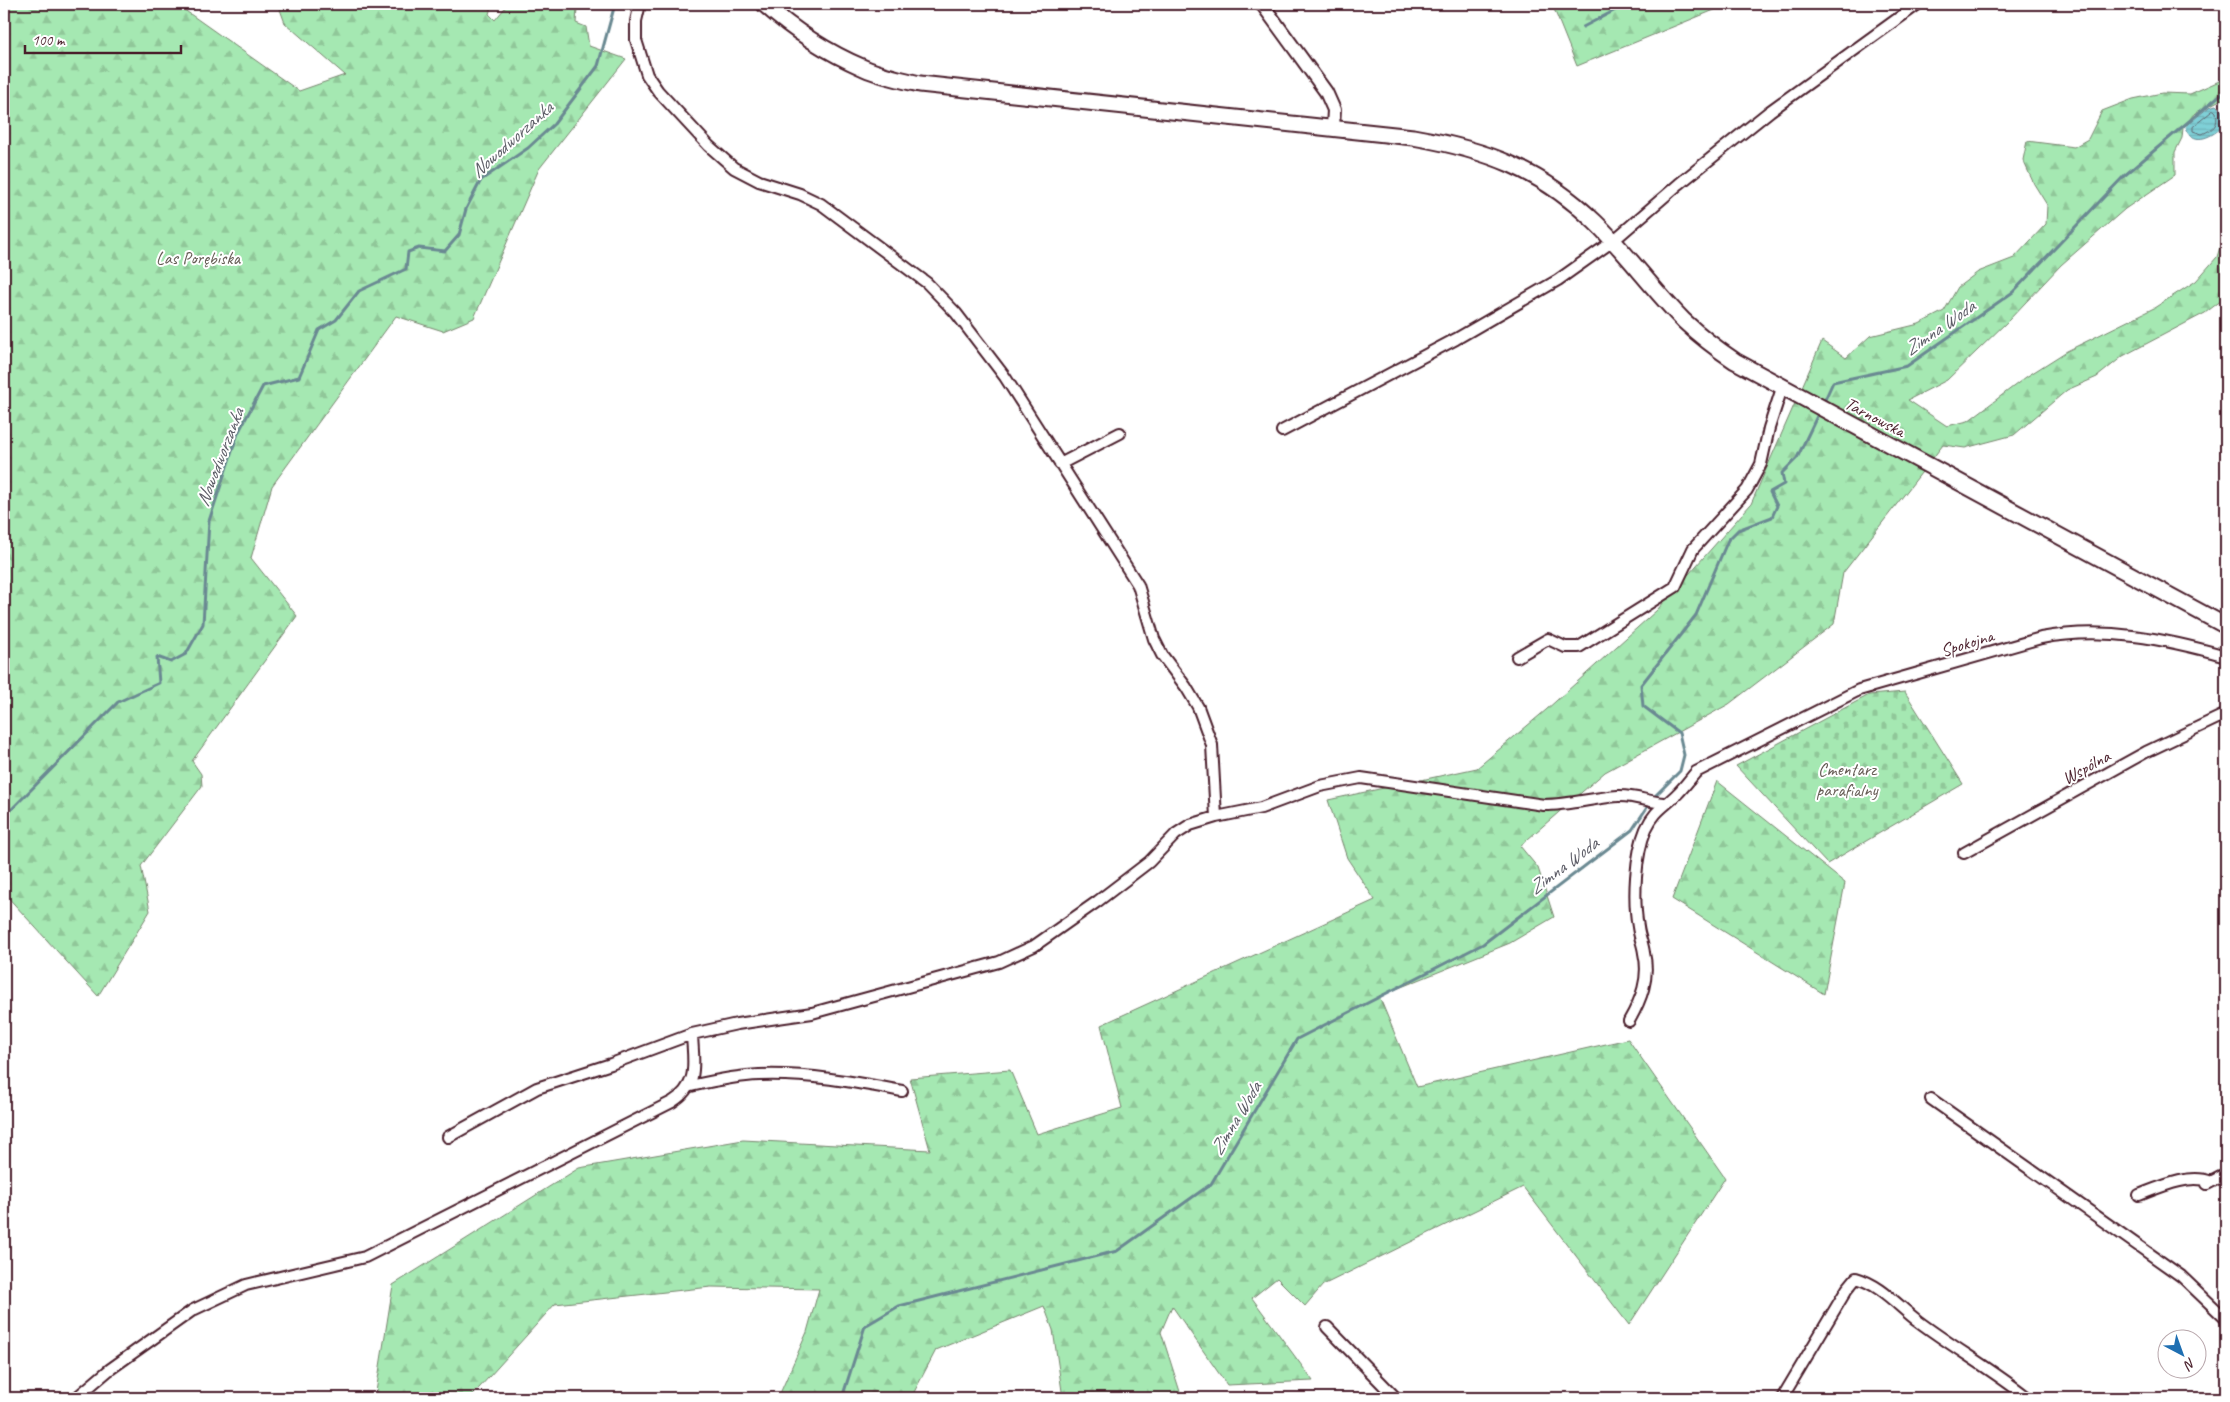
<svg xmlns="http://www.w3.org/2000/svg" width="2230" height="1402" font-family="Caveat,sans-serif">
<defs>
<pattern id="forest-firs" width="22" height="20" patternUnits="userSpaceOnUse" patternTransform="scale(1.25)"><rect width="22" height="20" fill="#a5e8b2"/><path d="M5 1l3.5 6h-7zM16 11l3.5 6h-7z" fill="#90c799"/></pattern>
<pattern id="cemetery-stones" width="16" height="16" patternUnits="userSpaceOnUse" patternTransform="scale(1.25)"><rect width="16" height="16" fill="#a5e8b2"/><path d="M2 7V4a2 2 0 0 1 4 0v3zM10 15v-3a2 2 0 0 1 4 0v3z" fill="#90c799"/></pattern>
<pattern id="water-rules" width="6" height="5" patternUnits="userSpaceOnUse" patternTransform="scale(1.25)"><rect width="6" height="5" fill="#7fd0d7"/><path d="M0 2.5h6" fill="none" stroke="#6fb2b9"/></pattern>
</defs>
<rect width="100%" height="100%" fill="#fff"/>
<filter id="ink" filterUnits="userSpaceOnUse"><feTurbulence type="fractalNoise" baseFrequency=".02" numOctaves="2"/><feDisplacementMap in="SourceGraphic" scale="10" xChannelSelector="R" yChannelSelector="G"/><feConvolveMatrix kernelMatrix="1 2 1 2 8 2 1 2 1" color-interpolation-filters="sRGB"/></filter>
<g filter="url(#ink)">
<path fill="url(#forest-firs)" stroke="#78846e" d="M4 4H176L299 91 345 75 285 23 278 4H492L489 14 495 20 508 4H552V6L555 4H575L577 9 576 23 586 27 589 46 626 59 539 169 474 318 443 331 396 316 272 486 251 558 297 616 192 761 201 774 202 786 141 866 150 911 98 996 4 893Z
M1552 4H1729L1577 66Z
M2226 78V97L2195 113 2183 128 2182 138 2175 152V175L2125 209 2061 265 2008 321 1947 380 1908 400 1947 426 1968 421 2026 377 2067 351 2154 308 2196 281 2217 257 2223 237 2226 232V297L2205 313 2123 356 2097 377 2067 390 2014 435 1965 448 1943 445 1843 573 1834 624 1729 704 1605 772 1520 846 1538 868 1554 917 1510 943 1379 996 1417 1087 1628 1039 1725 1178 1629 1325 1523 1187 1323 1285 1305 1306 1277 1278 1252 1298 1313 1381 1227 1385 1172 1306 1161 1332 1182 1398H1063L1053 1330 1044 1306 936 1350 911 1398H778L807 1332 819 1289 711 1287 555 1304 470 1398H375L393 1285 579 1168 743 1140 930 1150 910 1078 1010 1070 1037 1134 1122 1108 1101 1025 1375 900 1347 858 1328 800 1477 768 1546 710 1657 610 1751 504 1822 341 1846 358 1870 336 1919 324 1944 311 1958 287 1978 272 2014 258 2046 224 2047 205 2034 184 2023 160 2027 141 2074 147 2088 139 2102 111 2133 99 2162 93 2190 94Z
M1717 781 1845 883 1824 994 1672 899Z"/>
<path fill="url(#cemetery-stones)" stroke="#78846e" d="M1905 692 1963 784 1827 864 1736 766 1869 695Z"/>
<path fill="url(#water-rules)" stroke="#6a8992" d="M2216 105 2221 110 2223 120 2221 128C2210 138 2192 146 2186 127L2188 124 2209 107Z"/>
<g fill="none" stroke-linecap="round" stroke-linejoin="round">
<path stroke="#5f6670" stroke-width="1" d="M2214 110 2216 112C2219 125 2214 129 2202 134L2193 131V127Z"/>
<path stroke="#6a8992" stroke-width="3" d="M1583 27 1627 4
M1823 404 1833 382 1907 366 2013 292 2124 176 2226 90
M1656 795 1680 771 1684 755 1679 733 1643 706 1641 685 1696 615 1728 540 1738 530 1772 517 1777 506 1770 492 1784 484 1782 473 1797 458 1819 412
M4 817 118 702 159 683 157 657 171 662 186 654 203 624 209 521 238 433 263 386 299 377 319 330 336 320 359 291 406 269 408 252 419 248 445 251 459 235 466 209 481 180 528 148 554 124 598 66 615 4
M842 1398 865 1326 899 1306 1117 1251 1211 1184 1297 1039 1483 944 1632 830 1648 806"/>
<g stroke="#4a1f2b" stroke-width="14">
<path id="minor" d="M1282 431 1456 339 1558 280 1613 241 1679 184 1770 111 1918 4
M1060 464 1120 433
M1517 657 1548 639 1565 647H1579L1675 587 1693 549 1747 490 1761 464 1769 428 1782 388
M1216 817 1261 808 1320 786 1361 778 1544 805C1569 805 1593 798 1618 796 1634 795 1648 802 1664 803
M1964 853 2146 752 2226 714
M1629 1021C1641 1000 1650 978 1644 953 1643 944 1639 936 1638 927 1633 899 1635 855 1646 829 1655 809 1666 806 1679 792 1685 786 1690 779 1696 772L1859 690 2041 638C2104 626 2166 639 2226 656
M690 1086C713 1081 735 1076 759 1075 806 1073 855 1082 902 1091
M1931 1099 2181 1276 2226 1319
M448 1137 537 1088 611 1064 692 1034 737 1024 812 1013 999 962 1034 946 1098 901 1149 862 1176 834 1190 825 1216 817 1212 745 1198 707 1186 687 1162 655 1154 639 1138 585 1005 377 956 313 927 283 821 204 800 194 759 181 734 168 709 146 658 91 647 75 636 40V21L640 4
M2207 1184 2226 1174
M2139 1195C2160 1187 2190 1173 2211 1182
M1327 1327 1396 1398
M76 1398 109 1370 193 1310 246 1285 365 1257 672 1102C700 1085 693 1062 692 1034
M1782 1398 1847 1289 1856 1278C1881 1285 1898 1306 1918 1321 1954 1348 1993 1370 2028 1398"/>
</g>
<g stroke="#4a1f2b" stroke-width="16">
<path id="tertiary" d="M1262 4 1326 92 1334 110 1333 127"/>
</g>
<g stroke="#4a1f2b" stroke-width="19">
<path id="secondary" d="M764 4C793 30 829 53 864 68 882 76 902 80 920 84L1413 137C1487 150 1540 169 1595 222 1627 253 1653 290 1684 321 1700 336 1717 349 1735 361L2226 626"/>
</g>
<use href="#minor" stroke="#fff" stroke-width="10"/>
<use href="#tertiary" stroke="#fff" stroke-width="12"/>
<use href="#secondary" stroke="#fff" stroke-width="15"/>
</g>
</g>
<g text-anchor="middle" stroke-width="4" stroke-linejoin="round" paint-order="stroke">
<g font-size="18" fill="#655b54" stroke="#fff">
<text x="198" y="264">Las Porębiska</text>
<text x="1847" y="775">Cmentarz<tspan x="1847" dy="21">parafialny</tspan></text>
</g>
<g font-size="18" fill="#4a1f2b" stroke="#fff">
<text transform="translate(1875 417) rotate(28)" y="6">Tarnowska</text>
<text transform="translate(1967 643) rotate(-17)" y="6">Spokojna</text>
<text transform="translate(2086 767) rotate(-29)" y="6">Wspólna</text>
</g>
<g font-size="19" font-style="italic" fill="#5d5d67" stroke="#fff">
<text transform="translate(511 139) rotate(-42)" y="7">Nowodworzanka</text>
<text transform="translate(1939 327) rotate(-35)" y="7">Zimna Woda</text>
<text transform="translate(219 457) rotate(-69)" y="7">Nowodworzanka</text>
<text transform="translate(1563 865) rotate(-37)" y="7">Zimna Woda</text>
<text transform="translate(1235 1118) rotate(-59)" y="7">Zimna Woda</text>
</g>
</g>
<rect width="2230" height="1402" fill="none" stroke="#fff" stroke-width="20"/>
<rect x="10" y="10" width="2210" height="1382" fill="none" stroke="#4a1f2b" stroke-width="2" filter="url(#ink)"/>
<g transform="translate(2182 1354) rotate(139)"><circle r="24" fill="#ffffff" stroke="#b7a5aa"/>
<path d="M0-4L9 19L0 12L-9 19Z" fill="#1f6fb2"/>
<text y="-8" font-size="14" font-weight="bold" text-anchor="middle" fill="#4a1f2b">N</text>
</g>
<path d="M25 45v8h156v-8" fill="none" stroke="#4a1f2b" stroke-width="2.5"/>
<text x="32" y="45" font-size="15" fill="#4a1f2b" stroke="#ffffff" stroke-width="4" paint-order="stroke">100 m</text>
</svg>
